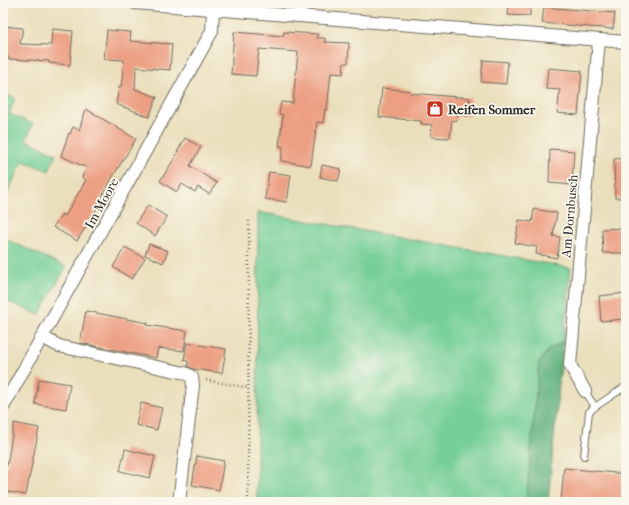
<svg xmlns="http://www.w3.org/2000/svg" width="629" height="505" font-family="'IM FELL French Canon',serif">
<rect width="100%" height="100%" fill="#fbf7ec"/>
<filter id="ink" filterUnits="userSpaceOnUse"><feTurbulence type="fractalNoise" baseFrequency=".025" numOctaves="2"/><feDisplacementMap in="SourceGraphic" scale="8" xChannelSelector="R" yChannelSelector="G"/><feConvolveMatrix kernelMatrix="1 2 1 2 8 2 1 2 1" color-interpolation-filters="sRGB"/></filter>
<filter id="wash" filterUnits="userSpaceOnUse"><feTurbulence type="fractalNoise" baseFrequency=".012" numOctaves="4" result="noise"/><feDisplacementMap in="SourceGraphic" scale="16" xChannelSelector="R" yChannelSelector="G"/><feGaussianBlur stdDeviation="0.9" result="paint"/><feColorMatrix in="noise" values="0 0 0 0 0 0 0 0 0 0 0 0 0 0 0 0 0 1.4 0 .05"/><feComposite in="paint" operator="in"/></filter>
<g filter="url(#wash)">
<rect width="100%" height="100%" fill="#eadfbb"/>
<path fill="#76cf96" stroke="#507d60" d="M3 94 15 98 9 114 33 124 26 140 56 154 49 171 23 161 3 202Z
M258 212 571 268 563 342 548 350 539 363 526 502H257Z
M3 238 66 267 39 315 3 299Z"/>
<path fill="#60b27f" stroke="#466e55" d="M563 342 548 502H526L539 363 548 350Z"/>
<g id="blocks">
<path fill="#ec9f82" d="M509 3H530V16L508 15Z
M544 7 615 13 613 29 542 23Z
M3 26 23 28 20 44 51 45 52 29 73 31 70 65 49 63V61L8 59V56L3 55Z
M107 30 131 32 130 41 172 44 170 70 136 67 135 89 157 97 149 117 116 104 119 87H121L124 60 104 59Z
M234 32 283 36 284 32 318 34 317 38H325V42L349 43 348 63H344L343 74 331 73 327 110 325 109 323 123 317 122 311 166 281 161 283 147 279 146 283 115 279 114 281 102 293 103 298 52 259 49 256 76 231 74Z
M483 60 508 62 506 84 481 82Z
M548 68 582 71 578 115 557 113 560 90 546 89Z
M382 88 411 91 410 93 470 98 468 116 457 115 456 121 452 120 450 138 431 137 432 125 421 124V121L379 117Z
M86 109 136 139 115 173 98 204 99 205 77 241 53 227 62 214 65 216 86 180 82 177 87 168 61 156 69 133 70 134 73 127 79 130Z
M185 138 201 147 190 166 217 183 209 194 198 187 195 192 182 184 177 192 160 181 176 156H175Z
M550 149 574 151 572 185 549 183Z
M626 158V198H615L614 159Z
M322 165 341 169 338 181 320 177Z
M269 172 291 175 287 202 265 199Z
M148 205 167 217 155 236 136 223Z
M534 209 557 213 553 236 560 237 557 258 536 254 537 247 515 243 519 220 532 222Z
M626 228V253H603L602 229Z
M149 244 168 251 163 263 145 255Z
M125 247 145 258 132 279 113 267Z
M626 293V319L601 321 599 296Z
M86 311 148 323 147 325 187 331 184 351 158 348 156 358 80 343Z
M187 343 226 349 222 373 193 369 188 366V361L184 360Z
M39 379 70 384 66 409 35 404Z
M141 403 162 408 157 430 136 425Z
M14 423 39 428 26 495 3 491V466H7Z
M125 449 155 456 150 478 120 471Z
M197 456 224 461 219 490 192 485Z
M564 468 626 474V502H561Z"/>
</g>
</g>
<g filter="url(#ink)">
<use href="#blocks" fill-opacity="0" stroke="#6e6a5d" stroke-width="1"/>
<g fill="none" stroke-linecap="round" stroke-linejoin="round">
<g stroke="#6e6a5d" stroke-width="8">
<path id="lane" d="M585 391 595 407 626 386
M584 456 589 412 595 407"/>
</g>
<g stroke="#6e6a5d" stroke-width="14">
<path id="street" d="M135 3 626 42
M42 337 59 346 185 373 192 377 193 385 179 502
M585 391 570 365 599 40
M3 407 212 31 213 9"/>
</g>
<path stroke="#6e6a5d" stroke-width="2.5" stroke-dasharray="1 3" stroke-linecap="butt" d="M206 380 249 388
M248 502 249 220"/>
<use href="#lane" stroke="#fff" stroke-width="6"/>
<use href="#street" stroke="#fff" stroke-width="12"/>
</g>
</g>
<defs>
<g id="shop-square" transform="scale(0.9)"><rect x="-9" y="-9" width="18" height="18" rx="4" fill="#c8321e" stroke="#fbf7ec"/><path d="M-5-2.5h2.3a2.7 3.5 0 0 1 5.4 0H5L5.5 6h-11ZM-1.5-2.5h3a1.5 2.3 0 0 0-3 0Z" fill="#fff"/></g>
</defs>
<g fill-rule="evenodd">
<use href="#shop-square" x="435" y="109"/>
</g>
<g text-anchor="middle" stroke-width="3.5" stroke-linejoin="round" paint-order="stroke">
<g font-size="13" font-weight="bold" fill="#2b2b2b" stroke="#fbf7ec" text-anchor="start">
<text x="448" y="114">Reifen Sommer</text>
</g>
<g font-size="13" fill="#2b2b2b" stroke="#fbf7ec">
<text transform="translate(101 203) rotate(-61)" y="5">Im Moore</text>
<text transform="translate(569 216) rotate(-85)" y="5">Am Dornbusch</text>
</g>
</g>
<rect width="629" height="505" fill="none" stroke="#fbf7ec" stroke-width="16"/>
</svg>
